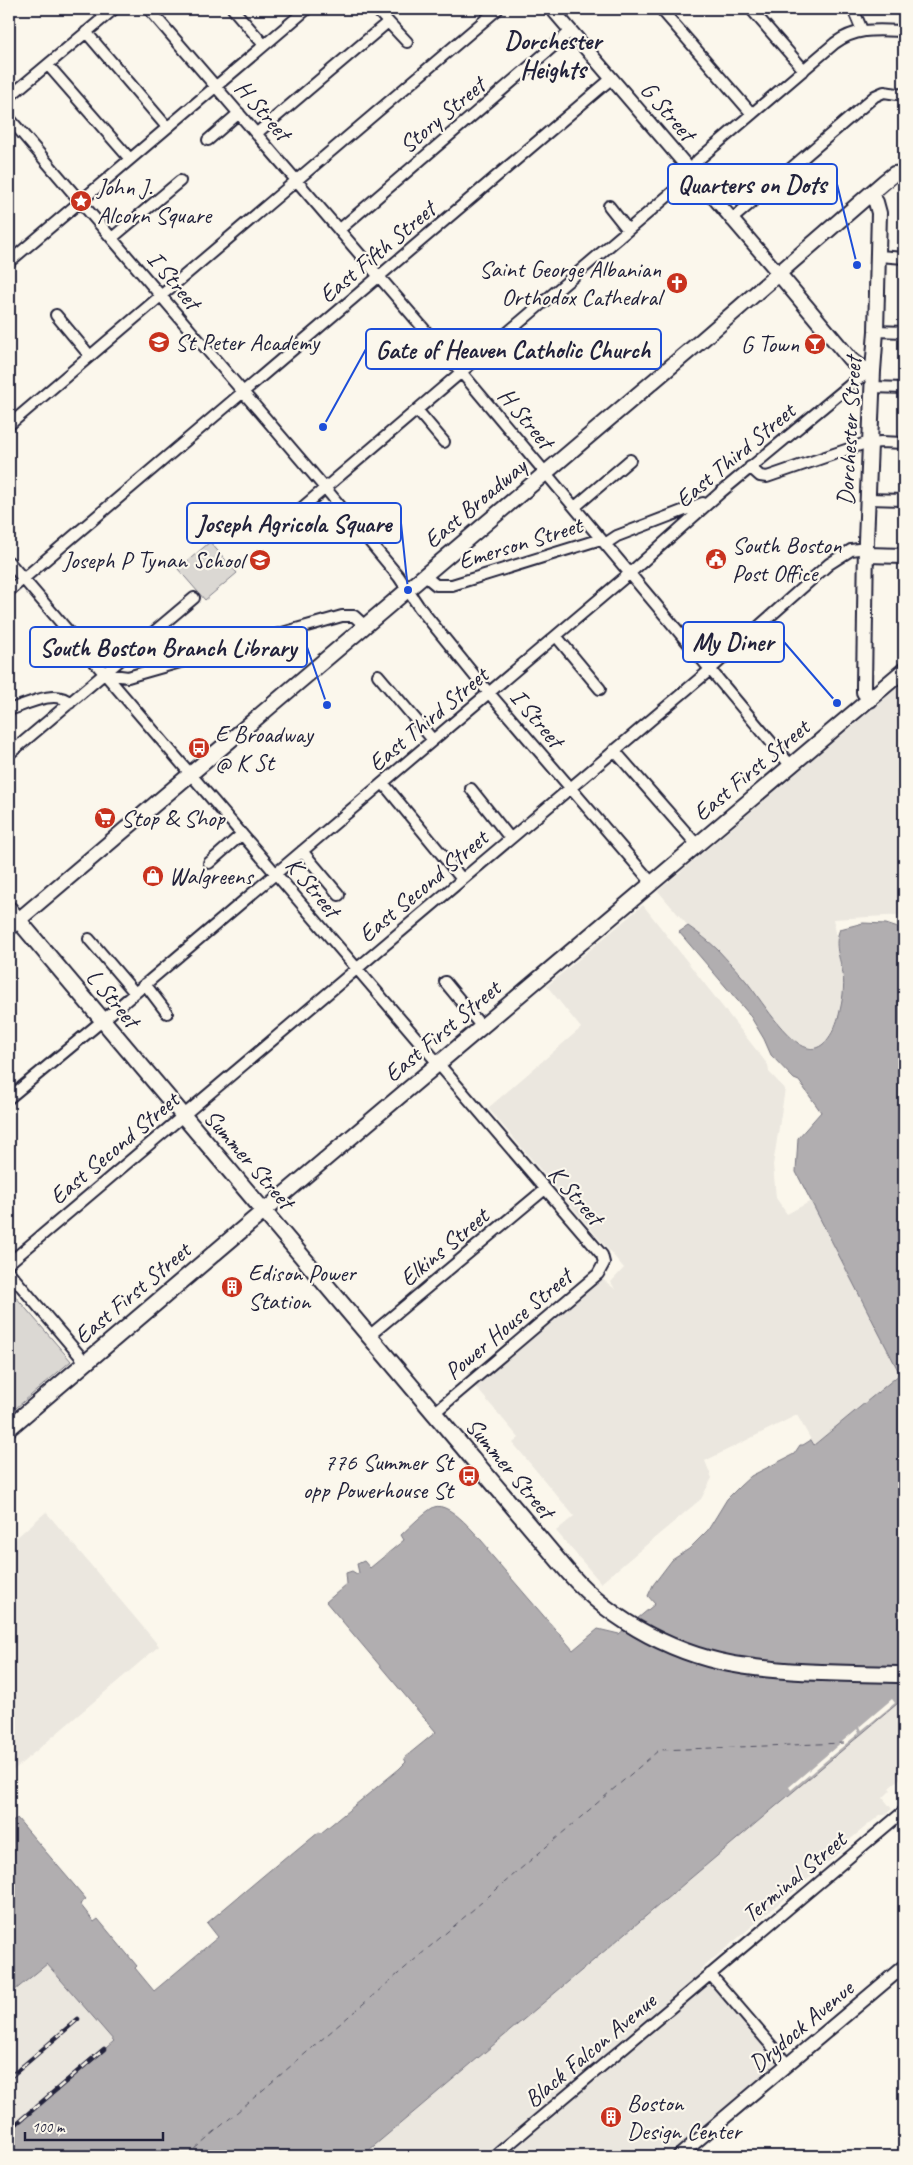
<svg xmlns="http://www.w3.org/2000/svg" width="913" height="2165" font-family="Caveat,sans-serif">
<rect width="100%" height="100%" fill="#fbf7ec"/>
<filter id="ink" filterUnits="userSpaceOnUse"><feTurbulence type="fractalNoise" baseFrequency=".02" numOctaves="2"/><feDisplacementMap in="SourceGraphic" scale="10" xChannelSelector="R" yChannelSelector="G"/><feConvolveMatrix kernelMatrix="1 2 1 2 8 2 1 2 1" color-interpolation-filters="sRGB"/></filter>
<g filter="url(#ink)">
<path fill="#ebe7df" d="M904 682V915L833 919 837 937 836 947 843 974 844 991 841 1006 838 1019 825 1043 819 1047H806L788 1035 716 948 688 926 658 891Z
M643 905 768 1065 769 1072 785 1089 773 1165 776 1198 787 1214 811 1201 900 1374 814 1445 797 1415 705 1461 712 1478 701 1499 601 1583 556 1531 574 1516 513 1443 519 1438 474 1385 601 1278 615 1289 611 1282 624 1268 488 1108 581 1028 547 986Z
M46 1512 159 1646 9 1774V1544Z
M904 1698V1775L889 1788 891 1790 883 1798 892 1809 885 1815H880L847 1842 846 1847 700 1970 779 2064 669 2156H362Z
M47 1964 114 2041 9 2132V1984L15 1991Z"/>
<path fill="#dbd8d3" stroke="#7e7d87" d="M210 542 237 573 205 600 178 569Z
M9 1289 71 1361 9 1414Z"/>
<path fill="#b1aeb0" stroke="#787681" d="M863 923 886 924 904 930V1698L362 2156H9V2132L114 2041 47 1964 14 1991 9 1984V1825L17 1818 86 1899 80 1904 94 1922 98 1919 137 1966 135 1968 154 1991 218 1937 207 1923 288 1855 290 1856 319 1832 321 1833 399 1769 406 1762 404 1758 436 1732 326 1602 347 1584 346 1573 352 1571 357 1574 359 1573 357 1564 364 1561 370 1568 404 1540 401 1535C411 1526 423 1513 434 1507 450 1501 479 1538 488 1548L487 1550 573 1650 598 1629 619 1634 655 1604 648 1596 653 1585 672 1560 689 1549 708 1530 727 1499 740 1486 751 1476 794 1454 800 1445H803L811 1440 814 1445 900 1374 796 1172 798 1138 821 1112 799 1081 794 1079 771 1055 764 1039 749 1014 679 932 688 926C698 933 709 941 718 950 727 960 737 970 746 981 760 998 786 1042 808 1048 825 1052 835 1029 839 1015 842 1002 845 988 843 974 840 957 833 946 840 929Z"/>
<path fill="#fbf7ec" d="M892 1699 895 1703 862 1730 859 1727Z
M857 1729 859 1733 791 1790 789 1787Z"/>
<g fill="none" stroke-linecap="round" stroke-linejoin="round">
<path stroke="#545364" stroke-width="1" stroke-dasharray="6 5" stroke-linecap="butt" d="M186 2156 659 1750 844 1743"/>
<g stroke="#22223b" stroke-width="14">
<path id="minor" d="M149 9 467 379 791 766
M233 9 264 45
M376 9 407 42
M661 9 752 114
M751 9 804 70
M853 9 862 30
M86 32 167 127
M48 65 130 159
M9 97 114 9
M9 118 331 495 399 577 419 607 483 686 652 883
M257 133 388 22
M208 140 239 113
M609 206 628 230
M731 220 875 96 884 92 904 95
M339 230 571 31
M112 238 180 181
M879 256 904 258
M9 262 307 9
M56 315 90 356
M876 331 904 332
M872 387 904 388
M417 410 444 442
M9 425 498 9
M750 467 760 476 767 477 863 444 881 442 904 443
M868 499 904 500
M575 507 630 460
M290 518 682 184 698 160 835 43C857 27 878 30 904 31
M605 544 617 536 703 503
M9 562 602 1255 604 1263 598 1274 434 1413
M425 576 436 585H452L601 539
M9 591 611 79
M556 636 600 689
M105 674 128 677 138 674 342 616H354L365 626
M378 675 433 740
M9 710C25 705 56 688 70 703
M614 750 697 845
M9 754 194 598
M383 783 462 879
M471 789 510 838
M302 851 339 895
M209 863 242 834
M89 939 135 993
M445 982 482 1027
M145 984 167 1013
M9 1098 102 1021 630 573 721 492 856 380 873 371
M9 1263 704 675 829 564 851 550 866 548
M9 1272 86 1363
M369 1336 545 1189
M710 1974 788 2065
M495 2156 904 1811"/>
</g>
<g stroke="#22223b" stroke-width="16">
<path id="tertiary" d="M552 9 779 274
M679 2156 904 1966"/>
</g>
<g stroke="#22223b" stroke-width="18">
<path id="secondary" d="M779 274 850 359 862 368 873 371
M867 555 904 556
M870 700 864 692V686L866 541 873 371 876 331 879 213 876 202 870 195
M9 928 702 340 885 181 894 174 904 173
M264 1211 904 670"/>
</g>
<g stroke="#22223b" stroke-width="19">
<path id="primary" d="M9 909 569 1573C613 1623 679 1657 744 1666 797 1674 851 1673 904 1675
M9 1428 264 1211"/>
</g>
<use href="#minor" stroke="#fbf7ec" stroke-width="10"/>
<use href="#tertiary" stroke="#fbf7ec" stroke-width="12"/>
<use href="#secondary" stroke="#fbf7ec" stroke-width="14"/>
<use href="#primary" stroke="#fbf7ec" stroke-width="15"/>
<g stroke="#22223b" stroke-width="4.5">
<path id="rail" d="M9 2078 78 2019
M9 2130 104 2049"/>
</g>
<use href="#rail" stroke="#fbf7ec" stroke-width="2.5" stroke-dasharray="8" stroke-linecap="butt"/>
</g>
</g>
<defs>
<g id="sight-disc" transform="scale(1.125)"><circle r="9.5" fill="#c8321e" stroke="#fbf7ec"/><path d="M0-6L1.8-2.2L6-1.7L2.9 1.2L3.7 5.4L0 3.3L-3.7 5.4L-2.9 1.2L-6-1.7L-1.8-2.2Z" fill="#fff"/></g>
<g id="church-disc" transform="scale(1.125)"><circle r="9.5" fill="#c8321e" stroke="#fbf7ec"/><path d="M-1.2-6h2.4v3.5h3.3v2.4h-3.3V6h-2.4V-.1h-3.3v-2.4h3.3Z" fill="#fff"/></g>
<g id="school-disc" transform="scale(1.125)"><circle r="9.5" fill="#c8321e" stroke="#fbf7ec"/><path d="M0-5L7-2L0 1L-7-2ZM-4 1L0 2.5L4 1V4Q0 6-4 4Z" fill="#fff"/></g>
<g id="bar-disc" transform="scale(1.125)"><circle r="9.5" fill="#c8321e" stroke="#fbf7ec"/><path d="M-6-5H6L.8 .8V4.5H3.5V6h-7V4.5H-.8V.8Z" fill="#fff"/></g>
<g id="civic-disc" transform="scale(1.125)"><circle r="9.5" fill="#c8321e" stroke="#fbf7ec"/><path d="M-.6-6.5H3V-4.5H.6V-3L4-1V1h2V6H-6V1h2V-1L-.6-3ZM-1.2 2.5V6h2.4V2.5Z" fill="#fff"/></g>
<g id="bus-disc" transform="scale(1.125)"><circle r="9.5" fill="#c8321e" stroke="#fbf7ec"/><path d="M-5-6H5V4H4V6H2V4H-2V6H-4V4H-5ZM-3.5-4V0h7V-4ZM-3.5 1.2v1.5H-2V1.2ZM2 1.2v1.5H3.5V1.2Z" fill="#fff"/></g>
<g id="supermarket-disc" transform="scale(1.125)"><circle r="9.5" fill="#c8321e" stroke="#fbf7ec"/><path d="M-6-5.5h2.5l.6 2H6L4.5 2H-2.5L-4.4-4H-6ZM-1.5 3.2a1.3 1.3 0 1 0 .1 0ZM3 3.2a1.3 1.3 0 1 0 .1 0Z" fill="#fff"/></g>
<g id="shop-disc" transform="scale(1.125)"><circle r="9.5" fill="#c8321e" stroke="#fbf7ec"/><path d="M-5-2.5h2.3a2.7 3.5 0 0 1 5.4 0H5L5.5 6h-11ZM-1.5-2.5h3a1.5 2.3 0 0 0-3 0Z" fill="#fff"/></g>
<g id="building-disc" transform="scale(1.125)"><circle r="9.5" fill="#c8321e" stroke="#fbf7ec"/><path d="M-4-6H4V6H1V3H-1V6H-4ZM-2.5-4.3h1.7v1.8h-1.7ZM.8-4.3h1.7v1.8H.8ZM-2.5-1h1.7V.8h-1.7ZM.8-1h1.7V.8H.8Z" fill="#fff"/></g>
</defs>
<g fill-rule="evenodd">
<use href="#sight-disc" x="81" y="201"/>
<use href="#church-disc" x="677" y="283"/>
<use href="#school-disc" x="159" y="342"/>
<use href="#bar-disc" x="815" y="344"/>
<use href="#civic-disc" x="716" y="559"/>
<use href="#school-disc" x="260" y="560"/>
<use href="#bus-disc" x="199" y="748"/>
<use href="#supermarket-disc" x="105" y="818"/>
<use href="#shop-disc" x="153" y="876"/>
<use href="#building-disc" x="232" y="1287"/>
<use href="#bus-disc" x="469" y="1476"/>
<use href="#building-disc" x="611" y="2117"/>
</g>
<g text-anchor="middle" stroke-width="4.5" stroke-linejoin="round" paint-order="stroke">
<g font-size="24" fill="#22223b" stroke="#fbf7ec">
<text transform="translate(263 110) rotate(49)" y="8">H Street</text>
<text transform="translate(668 111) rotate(49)" y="8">G Street</text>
<text transform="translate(442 115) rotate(-40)" y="8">Story Street</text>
<text transform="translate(377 252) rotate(-40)" y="8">East Fifth Street</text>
<text transform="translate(174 280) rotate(50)" y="8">I Street</text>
<text transform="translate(526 418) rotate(50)" y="8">H Street</text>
<text transform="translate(849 431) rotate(-87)" y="8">Dorchester Street</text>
<text transform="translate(735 455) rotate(-40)" y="8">East Third Street</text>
<text transform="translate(475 503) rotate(-40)" y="8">East Broadway</text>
<text transform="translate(520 543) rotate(-17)" y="8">Emerson Street</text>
<text transform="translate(537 718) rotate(50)" y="8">I Street</text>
<text transform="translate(428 719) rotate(-40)" y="8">East Third Street</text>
<text transform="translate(751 770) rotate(-40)" y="8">East First Street</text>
<text transform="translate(423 886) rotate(-40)" y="8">East Second Street</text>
<text transform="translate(313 887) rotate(50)" y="8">K Street</text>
<text transform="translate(113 998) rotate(50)" y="8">L Street</text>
<text transform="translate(442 1031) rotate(-40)" y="8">East First Street</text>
<text transform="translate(114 1148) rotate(-40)" y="8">East Second Street</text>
<text transform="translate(249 1159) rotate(49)" y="8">Summer Street</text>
<text transform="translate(576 1195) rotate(49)" y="8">K Street</text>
<text transform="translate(444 1247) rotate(-40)" y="8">Elkins Street</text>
<text transform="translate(132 1293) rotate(-40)" y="8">East First Street</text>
<text transform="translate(508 1324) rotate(-40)" y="8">Power House Street</text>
<text transform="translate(510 1468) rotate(50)" y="8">Summer Street</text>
<text transform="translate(794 1877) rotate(-40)" y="8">Terminal Street</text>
<text transform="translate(801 2026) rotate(-40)" y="8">Drydock Avenue</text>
<text transform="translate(590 2050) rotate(-40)" y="8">Black Falcon Avenue</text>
</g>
<g font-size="24" fill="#22223b" stroke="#fbf7ec" text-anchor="start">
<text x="97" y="195">John J.<tspan x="97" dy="28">Alcorn Square</tspan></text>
<text x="661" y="277" text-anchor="end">Saint George Albanian<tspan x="661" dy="28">Orthodox Cathedral</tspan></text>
<text x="175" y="350">St Peter Academy</text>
<text x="799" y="352" text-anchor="end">G Town</text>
<text x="732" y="553">South Boston<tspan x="732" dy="28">Post Office</tspan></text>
<text x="244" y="568" text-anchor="end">Joseph P Tynan School</text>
<text x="215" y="742">E Broadway<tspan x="215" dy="28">@ K St</tspan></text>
<text x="121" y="826">Stop &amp; Shop</text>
<text x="169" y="884">Walgreens</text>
<text x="248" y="1281">Edison Power<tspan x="248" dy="28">Station</tspan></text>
<text x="453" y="1470" text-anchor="end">776 Summer St<tspan x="453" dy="28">opp Powerhouse St</tspan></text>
<text x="627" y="2111">Boston<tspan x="627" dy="28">Design Center</tspan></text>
</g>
<g font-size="25" font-weight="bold" fill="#22223b" stroke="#fbf7ec">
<text x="553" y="49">Dorchester<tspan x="553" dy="29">Heights</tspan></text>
</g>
</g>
<path fill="none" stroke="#1d4ed8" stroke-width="2" d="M857 265L837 184M323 427L366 349M408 590L401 523M837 703L784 642M327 705L307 647"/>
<g fill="#1d4ed8" stroke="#fbf7ec" stroke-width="2">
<circle cx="857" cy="265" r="5"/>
<circle cx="323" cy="427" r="5"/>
<circle cx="408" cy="590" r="5"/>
<circle cx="837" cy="703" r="5"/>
<circle cx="327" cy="705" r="5"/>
</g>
<g fill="#fbf7ec" stroke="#1d4ed8" stroke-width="2">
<rect x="668" y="164" width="169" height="40" rx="5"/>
<rect x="366" y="329" width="295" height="40" rx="5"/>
<rect x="187" y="503" width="214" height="40" rx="5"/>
<rect x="683" y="622" width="101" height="40" rx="5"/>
<rect x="30" y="627" width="277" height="40" rx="5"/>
</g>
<g font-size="25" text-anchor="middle" font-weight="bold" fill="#22223b">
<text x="752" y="193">Quarters on Dots</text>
<text x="513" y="358">Gate of Heaven Catholic Church</text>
<text x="294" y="532">Joseph Agricola Square</text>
<text x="733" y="650">My Diner</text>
<text x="168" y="656">South Boston Branch Library</text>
</g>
<rect width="913" height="2165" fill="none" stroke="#fbf7ec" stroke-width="30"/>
<rect x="15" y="15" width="883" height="2135" fill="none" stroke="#22223b" stroke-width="2" filter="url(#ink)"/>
<path d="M25 2132v8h138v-8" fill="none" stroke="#22223b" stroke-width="2.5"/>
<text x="32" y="2132" font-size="15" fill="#22223b" stroke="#fbf7ec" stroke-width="4" paint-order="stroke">100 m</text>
</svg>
